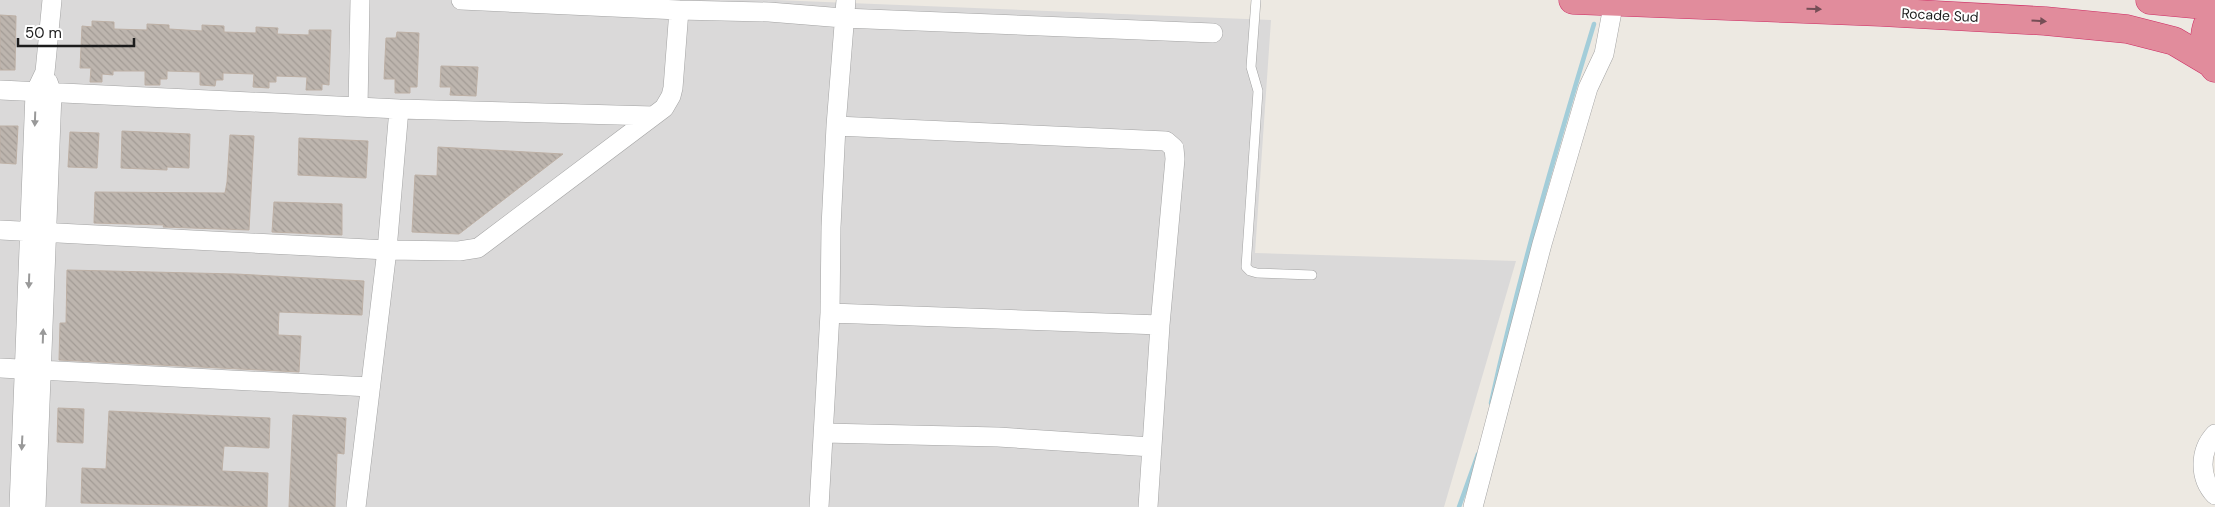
<svg xmlns="http://www.w3.org/2000/svg" width="2215" height="507" font-family="'DM Sans',sans-serif">
<defs>
<pattern id="building-back-hatch" width="6" height="6" patternUnits="userSpaceOnUse" patternTransform="scale(1.25)"><rect width="6" height="6" fill="#bdb5ae"/><path d="M-1 5l2 2M0 0l6 6M5-1l2 2" fill="none" stroke="#a29b95"/></pattern>
</defs>
<rect width="100%" height="100%" fill="#ede9e2"/>
<path fill="#dad9d9" d="M0 0H775L1271 20 1255 253 1516 261 1444 507H0Z"/>
<g fill="none" stroke-linecap="round" stroke-linejoin="round">
<path stroke="#a3cdd9" stroke-width="4.5" d="M1491 403C1519 275 1556 149 1594 24
M1459 507 1478 454"/>
</g>
<path fill="url(#building-back-hatch)" stroke="#bdb0a5" d="M0 15 16 16 15 70H0Z
M92 21 114 22V29L147 30V24L169 25V29L202 31V25L224 26V32L256 33V27L278 28 277 34 309 35V30H331L329 85 322 84V90H306L307 77 276 76V82H269V88L253 87 254 74 223 73V80H216L215 86 200 85V72L167 71V79H160V85H145V71H113V75L102 74V82H90L91 68H80L82 26 92 27Z
M397 32 419 33 417 87H410V93H395V79H384L386 38H396Z
M441 66 478 67 476 96 450 95 451 87H440Z
M0 126H18L16 164 0 163Z
M122 131 190 134 189 168 167 167V170L121 168Z
M70 132 99 133 97 168 68 167Z
M230 135 254 136 249 230 163 227 164 225 94 223 95 192 225 193 227 182Z
M299 138 368 141 366 178 298 175Z
M438 147 563 154 459 234 412 232 415 175 437 176Z
M274 202 342 204V235L272 232Z
M67 270 236 274 364 281 362 315 279 312 278 335 301 336 299 372 59 360 60 323H66Z
M58 408 84 409 83 443 57 442Z
M109 411 270 418 269 448 224 446 222 471 268 473 267 507 81 503 82 468 106 469Z
M293 415 346 418 344 454 337 453 335 507H289Z"/>
<g fill="none" stroke-linecap="round" stroke-linejoin="round">
<g stroke="#a3a3a3" stroke-width="10">
<path id="lane" d="M1256 0 1251 67 1258 91 1246 267 1250 271 1257 273 1312 275"/>
</g>
<g stroke="#a3a3a3" stroke-width="20">
<path id="street" d="M461 0 679 10 769 12 843 18 1213 33
M0 90 399 109 653 116
M358 107 360 0
M836 126 1166 141 1174 148 1175 159 1160 325 1148 507
M0 230 387 250 459 251 478 248 664 108 671 96 673 88 679 10
M830 313 1160 325
M0 368 370 387
M824 433 998 437 1152 447
M2215 434C2199 451 2199 478 2215 495
M19 507 35 93 45 72 52 0
M36 507 52 93 48 82
M356 507 387 250 399 109
M819 507 830 313 831 227 836 126 846 0
M1473 507 1542 244 1588 88 1604 54 1614 1"/>
</g>
<g stroke="#ce2b63" stroke-width="29">
<path id="highway" d="M1573 0 1881 12 2045 21 2127 29 2174 41 2211 63
M2150 0 2215 6
M2215 13C2201 28 2202 53 2215 68"/>
</g>
<use href="#lane" stroke="#fff" stroke-width="9"/>
<use href="#street" stroke="#fff" stroke-width="19"/>
<use href="#highway" stroke="#e18c9c" stroke-width="28"/>
</g>
<defs><path id="oneway-solid" d="M-6-.8H1V-3.2L6.5 0L1 3.2V.8H-6Z" transform="scale(1.25)"/></defs>
<g fill="#754e56">
<use href="#oneway-solid" transform="translate(1814 9) rotate(2)"/>
<use href="#oneway-solid" transform="translate(2039 21) rotate(4)"/>
</g>
<g fill="#999">
<use href="#oneway-solid" transform="translate(35 119) rotate(92)"/>
<use href="#oneway-solid" transform="translate(29 281) rotate(92)"/>
<use href="#oneway-solid" transform="translate(43 336) rotate(-88)"/>
<use href="#oneway-solid" transform="translate(22 443) rotate(93)"/>
</g>
<g text-anchor="middle" stroke-width="4" stroke-linejoin="round" paint-order="stroke">
<g font-size="14" fill="#1c1c1c" stroke="#fff">
<text transform="translate(1940 15) rotate(3)" y="5">Rocade Sud</text>
</g>
</g>
<path d="M18 38v8h116v-8" fill="none" stroke="#1c1c1c" stroke-width="2.5"/>
<text x="25" y="38" font-size="15" fill="#1c1c1c" stroke="#ffffff" stroke-width="4" paint-order="stroke">50 m</text>
</svg>
